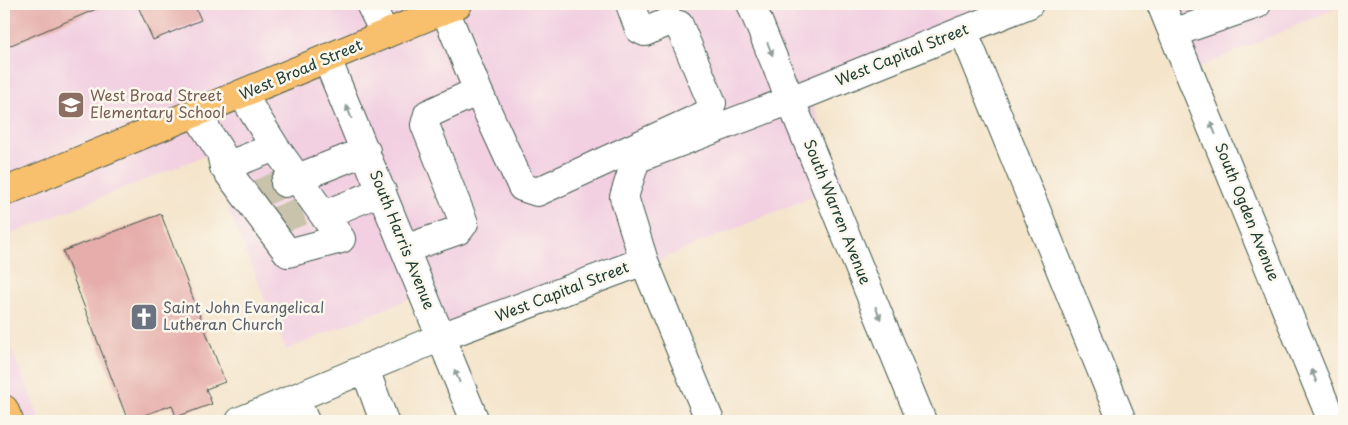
<svg xmlns="http://www.w3.org/2000/svg" width="1348" height="425" font-family="'Playpen Sans',sans-serif">
<rect width="100%" height="100%" fill="#fbf7ec"/>
<filter id="ink" filterUnits="userSpaceOnUse"><feTurbulence type="fractalNoise" baseFrequency=".02" numOctaves="2"/><feDisplacementMap in="SourceGraphic" scale="10" xChannelSelector="R" yChannelSelector="G"/><feConvolveMatrix kernelMatrix="1 2 1 2 8 2 1 2 1" color-interpolation-filters="sRGB"/></filter>
<filter id="wash" filterUnits="userSpaceOnUse"><feTurbulence type="fractalNoise" baseFrequency=".0096" numOctaves="4" result="noise"/><feDisplacementMap in="SourceGraphic" scale="20" xChannelSelector="R" yChannelSelector="G"/><feGaussianBlur stdDeviation="1.12" result="paint"/><feColorMatrix in="noise" values="0 0 0 0 0 0 0 0 0 0 0 0 0 0 0 0 0 1.4 0 .05"/><feComposite in="paint" operator="in"/></filter>
<g filter="url(#wash)">
<rect width="100%" height="100%" fill="#f4e4ca"/>
<path fill="#f2cfe1" d="M108 4H137L153 40 200 20 194 4H1040L810 98 844 183 432 355 409 299 286 350 206 155 4 237V48Z
M1167 4H1344V5L1193 70Z
M4 331 41 421H4Z"/>
<g id="blocks">
<path fill="#e6adaa" d="M4 4H108L4 48Z
M137 4H194L201 20 153 40Z
M161 214 225 382 206 389 212 404 176 417 172 405 128 421 63 251Z"/>
</g>
</g>
<g filter="url(#ink)">
<use href="#blocks" fill-opacity="0" stroke="#3f564a" stroke-width="1"/>
<g fill="none" stroke-linecap="round" stroke-linejoin="round">
<path stroke="#c9c3ac" stroke-width="28" stroke-dasharray="28 14" stroke-linecap="butt" d="M255 195 285 183
M276 221 307 209"/>
<g stroke="#3f564a" stroke-width="30">
<path id="minor" d="M370 4 385 34
M751 4 922 421
M1161 4 1332 421
M963 30 1122 421
M1173 33 1257 4
M327 59 475 421
M478 91 522 187 537 192 707 114 712 103 679 25 668 22 645 32 639 29 630 4
M196 113 221 153 224 167 288 253 341 239 275 147 242 94
M224 167 275 147
M285 183 366 151
M324 215 382 191
M405 249 459 230 464 223 425 125 428 114 478 91 445 10
M644 261 710 421
M365 369 384 421
M295 398 305 421
M240 421 441 337 644 261 624 197 636 159 791 100 1029 4"/>
</g>
<g stroke="#3f564a" stroke-width="30">
<path id="major" d="M4 192 458 4
M4 409 9 421"/>
</g>
<use href="#minor" stroke="#fff" stroke-width="28"/>
<use href="#major" stroke="#f8bf6c" stroke-width="28"/>
</g>
<defs><path id="oneway-solid" d="M-6-.8H1V-3.2L6.5 0L1 3.2V.8H-6Z" transform="scale(1.25)"/></defs>
<g fill="#8f9e9a">
<use href="#oneway-solid" transform="translate(770 49) rotate(68)"/>
<use href="#oneway-solid" transform="translate(349 112) rotate(-112)"/>
<use href="#oneway-solid" transform="translate(1213 128) rotate(-112)"/>
<use href="#oneway-solid" transform="translate(878 313) rotate(68)"/>
<use href="#oneway-solid" transform="translate(457 376) rotate(-112)"/>
<use href="#oneway-solid" transform="translate(1314 376) rotate(-112)"/>
</g>
</g>
<defs>
<g id="school-square" transform="scale(1.4375)"><rect x="-9" y="-9" width="18" height="18" rx="4" fill="#8d6e63" stroke="#fbf7ec"/><path d="M0-5L7-2L0 1L-7-2ZM-4 1L0 2.5L4 1V4Q0 6-4 4Z" fill="#fff"/></g>
<g id="church-square" transform="scale(1.4375)"><rect x="-9" y="-9" width="18" height="18" rx="4" fill="#6b7280" stroke="#fbf7ec"/><path d="M-1.2-6h2.4v3.5h3.3v2.4h-3.3V6h-2.4V-.1h-3.3v-2.4h3.3Z" fill="#fff"/></g>
</defs>
<g fill-rule="evenodd">
<use href="#school-square" x="71" y="105"/>
<use href="#church-square" x="144" y="317"/>
</g>
<g text-anchor="middle" stroke-width="5" stroke-linejoin="round" paint-order="stroke">
<g font-size="15" fill="#1f3d34" stroke="#fbf7ec">
<text transform="translate(902 55) rotate(-22)" y="5">West Capital Street</text>
<text transform="translate(301 70) rotate(-23)" y="5">West Broad Street</text>
<text transform="translate(837 212) rotate(68)" y="5">South Warren Avenue</text>
<text transform="translate(1247 212) rotate(68)" y="5">South Ogden Avenue</text>
<text transform="translate(402 240) rotate(68)" y="5">South Harris Avenue</text>
<text transform="translate(562 292) rotate(-21)" y="5">West Capital Street</text>
</g>
<g font-size="15" fill="#785e54" stroke="#fbf7ec" text-anchor="start">
<text x="90" y="101">West Broad Street<tspan x="90" dy="17">Elementary School</tspan></text>
</g>
<g font-size="15" fill="#5b616d" stroke="#fbf7ec" text-anchor="start">
<text x="163" y="313">Saint John Evangelical<tspan x="163" dy="17">Lutheran Church</tspan></text>
</g>
</g>
<rect width="1348" height="425" fill="none" stroke="#fbf7ec" stroke-width="20"/>
</svg>
